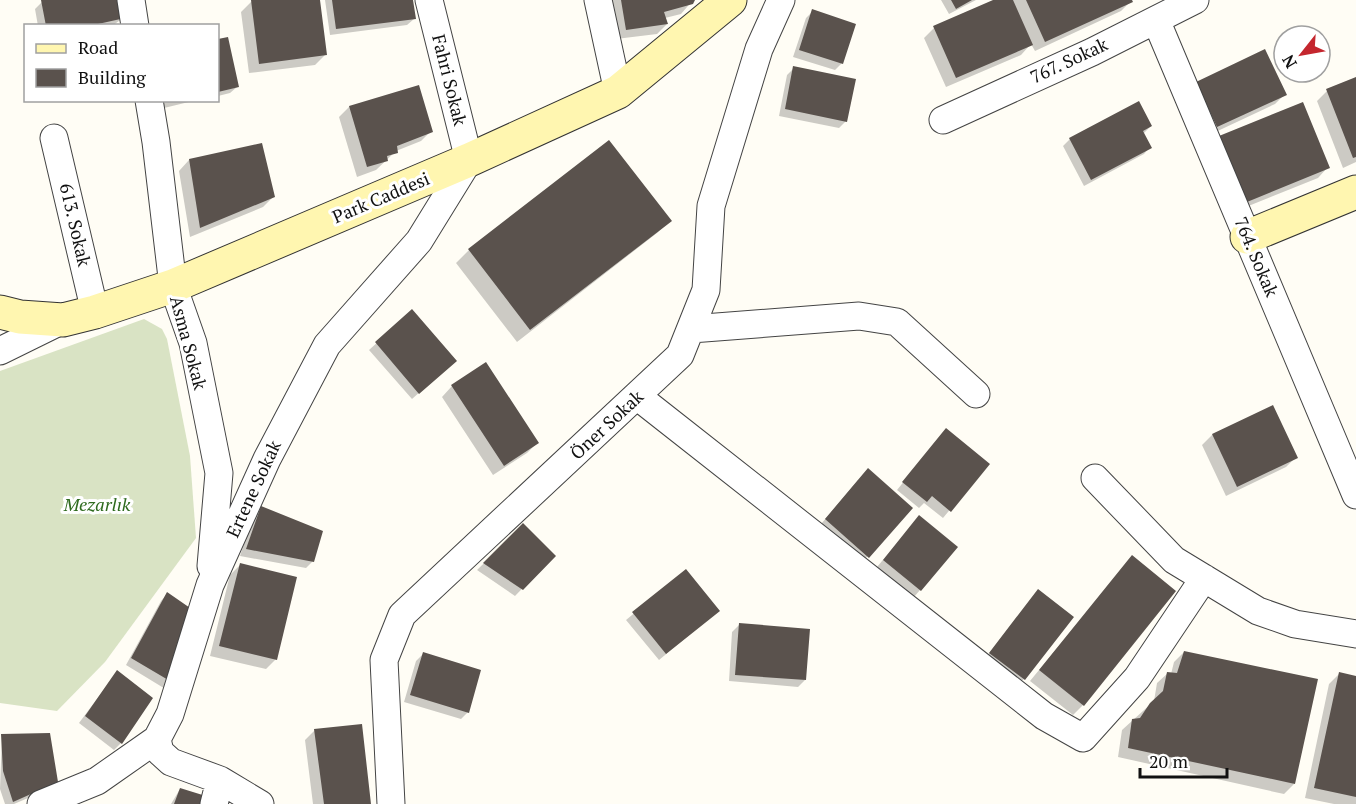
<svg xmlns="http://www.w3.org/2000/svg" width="1356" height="804" font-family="'PT Serif',serif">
<rect width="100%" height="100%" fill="#fffdf5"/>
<path fill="#d9e3c4" d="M144 319 162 329 167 339 190 456 196 538 105 662 57 711 0 703V371Z"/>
<path fill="#0003" d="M51 0 123 18 112 26H38L35 9 42 2Z
M266 0H318L325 55 315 65 249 73 241 12 251 2Z
M325 0H412L414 19 407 25 330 35Z
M610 0H693L681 14 665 18 667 24 657 34 616 39Z
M941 0H976L949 14Z
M997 0H1131V1L1121 11 1035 51 1031 44 1021 55 946 87 924 38 934 28Z
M813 11 842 63 835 70 793 57 806 18Z
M227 39 237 87 230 93 218 96V41Z
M794 68 846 121 839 128 779 116 787 75Z
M1356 79V162L1343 168 1317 101 1327 91Z
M1187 93 1285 94 1275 104 1207 136Z
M163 100H197L164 108Z
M349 107 431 131 421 141 396 151 376 170 357 177 339 117Z
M1151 126 1143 134 1150 147 1144 154 1084 186 1063 146 1070 139Z
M1210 147 1328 167 1318 178 1236 211Z
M189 160 273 197 263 207 190 237 179 171Z
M670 221 657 233 517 342 456 263 469 250Z
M412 311 448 367 412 399 369 350Z
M485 365 537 443 527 453 493 475 442 397 452 386Z
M1273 407 1296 457 1286 467 1226 496 1202 445 1212 435Z
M940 437 988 464 943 518 924 503 919 508 897 490Z
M858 480 910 508 858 567 816 530Z
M261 508 313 561 306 568 240 556 254 514Z
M913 524 920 590 914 597 877 567Z
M523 525 554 556 515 596 477 570Z
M1132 557 1083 705 1073 715 1030 681Z
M240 565 276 659 266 669 210 656 230 575Z
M685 571 711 617 659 660 626 620Z
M167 594V690L126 665 161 601Z
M1032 598 1024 679 1017 685 984 660Z
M739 625 805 680 798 687 729 681 732 632Z
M1184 652 1294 784 1284 794 1118 757 1122 730 1154 701 1157 683 1168 673 1171 674 1174 662Z
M423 654 468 712 461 719 404 702 416 661Z
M117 672 121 743 114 750 79 723Z
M1339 674 1356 678V804H1334L1305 798 1329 684Z
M315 730 369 804H313L305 740Z
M2 736 56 782 49 789 14 804H5L0 789Z
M180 789 205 804H171Z"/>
<path fill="#5a524d" d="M41 0H121L125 18 89 26H46Z
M251 0H320L327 55 259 64Z
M332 0H413L416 19 336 29Z
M621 0H695L693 4 664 12 668 24 626 30Z
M951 0H972L956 9Z
M993 0H1013L1033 45 956 78 933 26Z
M1026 0H1132L1133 2 1045 42Z
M812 9 856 24 843 64 799 50Z
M228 37 239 87 218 92V39Z
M1265 49 1287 95 1217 127 1196 82Z
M793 66 856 79 847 122 785 109Z
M1356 77V157L1353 158 1326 89Z
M419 85 433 132 397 146 398 153 387 156 388 161 367 167 349 106Z
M1139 101 1152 126 1143 131 1152 148 1091 180 1069 138Z
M1303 102 1330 168 1247 202 1219 136Z
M609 140 672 221 530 330 468 249Z
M262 143 275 197 200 228 189 159Z
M412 309 457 361 419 394 375 342Z
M486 362 539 443 504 466 451 385Z
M1273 405 1298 458 1237 487 1212 434Z
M946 428 990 464 951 512 932 496 927 502 902 482Z
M868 468 913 508 869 558 825 519Z
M261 506 323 531 314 562 246 549Z
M919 515 958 547 921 591 883 560Z
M523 523 556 556 523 590 483 563Z
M1132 555 1176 591 1084 706 1039 670Z
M240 563 297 577 277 660 219 646Z
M686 569 720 611 666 654 632 612Z
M1038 589 1074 617 1025 680 989 653Z
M167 592 193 610 175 684 131 658Z
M739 623 810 629 806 680 735 675Z
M1184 651 1318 679 1295 784 1128 748 1132 719 1140 718 1150 703 1163 691 1167 672 1177 673Z
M423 652 481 670 469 713 410 695Z
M117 670 153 698 122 744 85 716Z
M1339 672 1356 676V797L1314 788Z
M362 724 371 804H324L314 729Z
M50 733 58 782 13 802 3 771 1 734Z
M180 788 209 797 206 804H174Z"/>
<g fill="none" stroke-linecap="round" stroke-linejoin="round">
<g stroke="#444" stroke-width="29">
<path id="street" d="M131 0 135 26
M598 0 618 92
M1156 20 1356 495
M149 100 156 142 173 286 193 343 219 473 211 566
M943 120 1092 52 1195 0
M54 138 95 312
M691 329 859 316 897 322 976 394
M0 351 63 320
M637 396 1044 716 1083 738 1137 678 1204 578
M1095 478 1174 560 1258 611 1295 624 1356 634
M41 804 97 781 157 739
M214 804 220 780
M260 804 220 780 171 762 160 752 157 739 170 714 210 585 267 459 327 345 419 241 469 160 429 0
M391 804 384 660 402 615 680 355 706 290 711 206 759 49 781 0"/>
</g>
<g stroke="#333" stroke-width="35">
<path id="secondary" d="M1247 237 1356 192
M0 312 20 317 63 320 95 312 173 286 469 160 618 92 730 0"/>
</g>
<use href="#street" stroke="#fff" stroke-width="27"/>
<use href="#secondary" stroke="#fff6b0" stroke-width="33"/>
</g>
<g text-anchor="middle" stroke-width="6" stroke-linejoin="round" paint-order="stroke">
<g font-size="18" fill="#111" stroke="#fff">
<text transform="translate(1069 61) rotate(-25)" y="6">767. Sokak</text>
<text transform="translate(449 80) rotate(76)" y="6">Fahri Sokak</text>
<text transform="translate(381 198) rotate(-23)" y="6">Park Caddesi</text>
<text transform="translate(75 225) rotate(77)" y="6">613. Sokak</text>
<text transform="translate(1256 257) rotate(67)" y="6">764. Sokak</text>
<text transform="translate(188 343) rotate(75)" y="6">Asma Sokak</text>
<text transform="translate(607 425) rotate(-43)" y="6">Öner Sokak</text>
<text transform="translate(254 489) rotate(-65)" y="6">Ertene Sokak</text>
</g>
<g font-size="18" font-style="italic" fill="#2f6b1f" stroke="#fff">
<text x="97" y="511">Mezarlık</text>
</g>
</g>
<rect x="24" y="24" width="195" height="78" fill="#ffffff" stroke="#a0a0a0" stroke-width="1.5"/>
<rect x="36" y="44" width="30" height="9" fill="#fff6b0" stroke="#a0a0a0" stroke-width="1.5"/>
<text x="78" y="54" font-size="18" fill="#111111">Road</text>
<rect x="36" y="69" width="30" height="18" fill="#5a524d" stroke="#a0a0a0" stroke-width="1.5"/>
<text x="78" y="84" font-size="18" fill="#111111">Building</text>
<g transform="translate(1302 54) rotate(239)"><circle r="28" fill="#ffffff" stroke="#a0a0a0" stroke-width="1.5"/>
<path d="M0-4.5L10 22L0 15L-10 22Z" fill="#c4262e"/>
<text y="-9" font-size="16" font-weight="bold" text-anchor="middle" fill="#111111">N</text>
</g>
<path d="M1140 768v9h87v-9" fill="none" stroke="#111111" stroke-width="3"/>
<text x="1149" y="768" font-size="18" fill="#111111" stroke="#ffffff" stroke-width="4.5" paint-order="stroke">20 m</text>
</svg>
